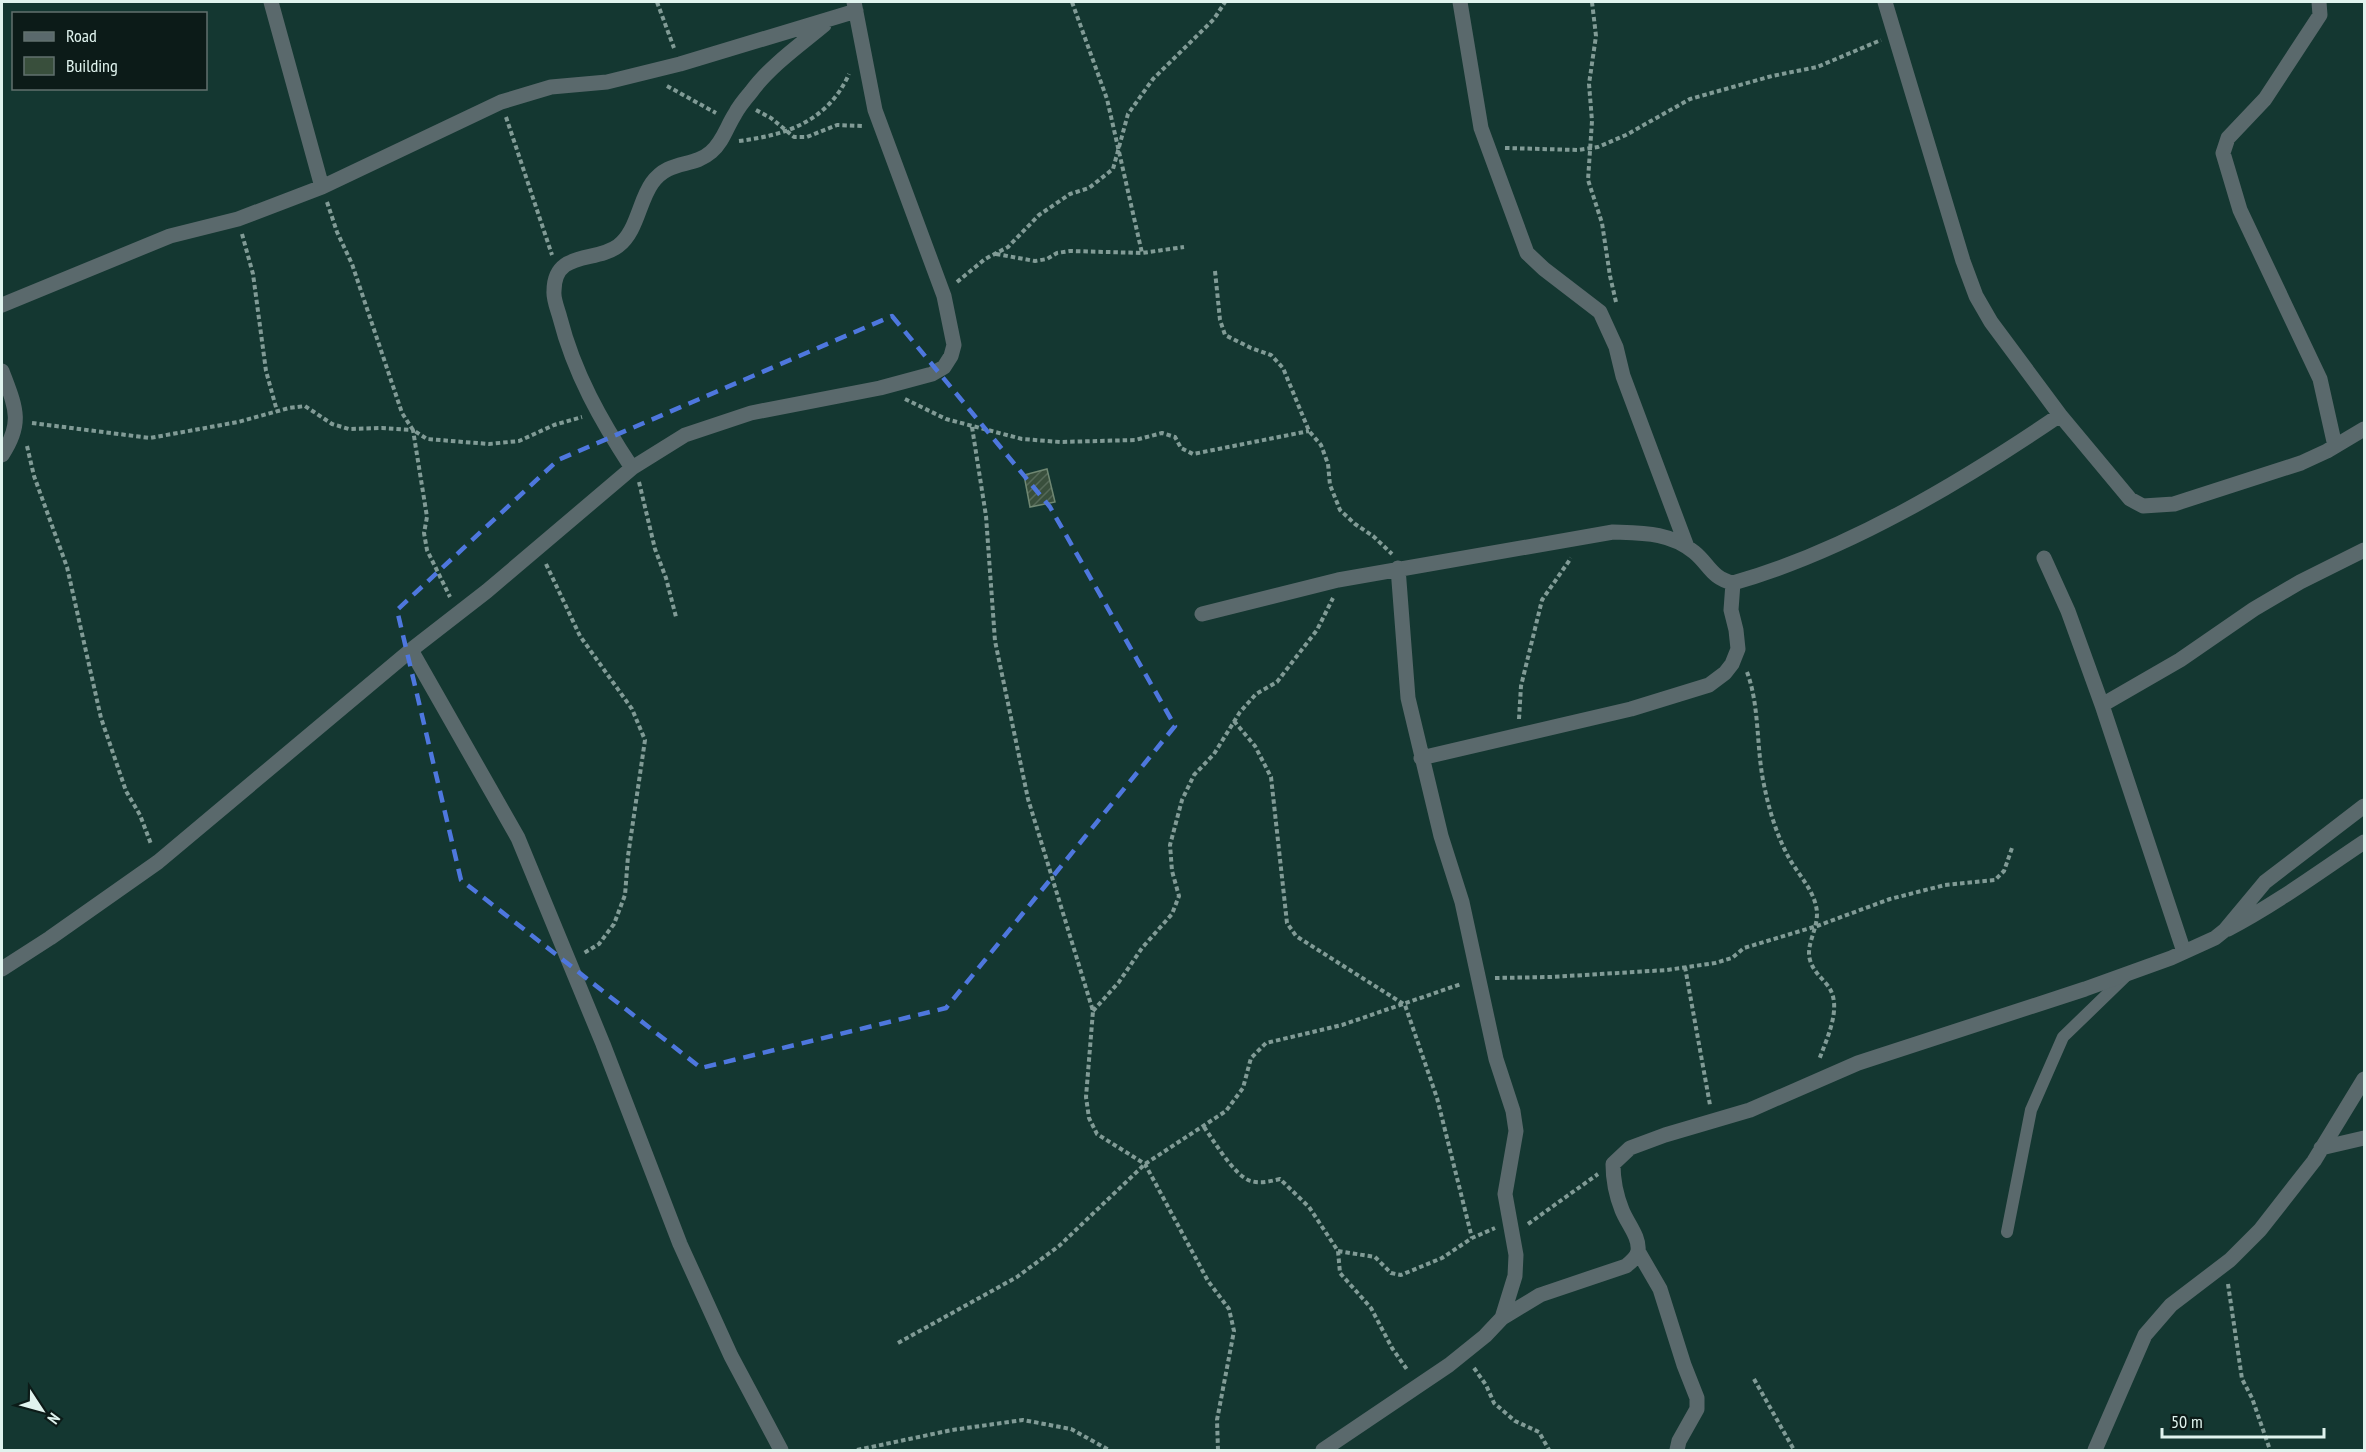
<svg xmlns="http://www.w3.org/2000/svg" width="2366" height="1452" font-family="'PT Sans Narrow',sans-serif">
<defs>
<pattern id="building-hatch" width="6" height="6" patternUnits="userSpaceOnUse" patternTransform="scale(1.5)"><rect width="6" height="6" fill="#394f3c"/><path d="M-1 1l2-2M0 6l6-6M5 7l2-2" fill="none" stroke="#556958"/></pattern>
</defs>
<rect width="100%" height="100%" fill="#143731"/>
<path fill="url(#building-hatch)" stroke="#6f8772" stroke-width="1.5" d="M1047 469 1055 502 1030 507 1024 475Z"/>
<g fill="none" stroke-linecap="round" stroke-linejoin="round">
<path stroke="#819b96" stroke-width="4" stroke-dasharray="4.5 3" stroke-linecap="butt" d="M657 2 674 48
M1072 2 1107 99 1142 253
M1592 2 1596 36 1589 84 1592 121 1588 180 1602 223 1610 276 1616 302
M667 86 716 113
M756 110 771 118 794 137H807L837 125 863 126
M506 117 552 255
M739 141C787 135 828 121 849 74
M1505 148 1578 150 1598 147 1626 135 1690 99 1772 76 1817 67 1881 40
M327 202 337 232 352 264 402 413 413 430 427 439 489 444 519 441 554 425 582 417
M242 234 253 274 266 371 277 411
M996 254 1035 261 1047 259 1057 253 1070 251 1142 253 1184 247
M1215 271 1220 320 1225 335 1251 348 1271 355 1283 368 1309 431 1321 445 1328 464 1330 485 1340 510 1355 524 1373 536 1392 554
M957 282 985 259 1008 247 1039 215 1070 194 1089 188 1113 169 1128 114 1153 79 1214 19 1225 2
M905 399 946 419 1022 439 1060 442 1135 440 1162 433 1175 437 1181 448 1193 454 1309 431
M32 423 150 438 238 422 289 408 305 406 332 424 349 429 382 428 413 430 427 517 424 533 427 550 450 597
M972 427 986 516 995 641 1028 799 1093 1011 1086 1097 1089 1118 1097 1134 1145 1164 1208 1281 1229 1309 1234 1331 1217 1420 1218 1450
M27 446 34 476 67 567 101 718 126 791 140 815 151 844
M639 482 655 549 666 578 676 617
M546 564 580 636 632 709 645 740 628 856 625 895 614 924 599 944 584 953
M1747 672C1760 707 1756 748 1764 785 1769 810 1777 836 1789 858 1798 874 1812 888 1816 906 1821 926 1805 943 1810 960 1813 971 1821 977 1828 986 1843 1006 1827 1038 1819 1060
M1519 719 1521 686 1542 600 1571 558
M1234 721 1255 746 1271 777 1287 923 1296 936 1405 1005 1437 1098 1472 1238
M1685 967 1710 1105
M1495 978 1551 977 1667 970 1715 963 1732 958 1744 948 1817 926 1890 899 1945 885 1995 880 2004 871 2012 848
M1093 1011 1119 982 1142 948 1172 914 1179 896 1172 871 1170 845 1182 800 1194 775 1214 754 1240 712 1256 694 1277 682 1290 665 1317 630 1333 598
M1204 1127C1214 1141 1235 1177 1251 1181 1261 1184 1271 1181 1280 1179L1309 1207 1338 1251 1340 1273 1371 1308 1392 1348 1408 1371
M1528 1224 1598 1174
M1338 1251 1375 1257 1391 1273 1401 1275 1442 1258 1472 1238 1495 1228
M2228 1284 2242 1379 2252 1398 2270 1450
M898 1343 1017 1277 1059 1246 1145 1164 1226 1111 1243 1088 1251 1058 1266 1043 1342 1025 1461 984
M1474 1368 1486 1385 1494 1403 1515 1421 1539 1432 1549 1450
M1754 1379 1794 1450
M857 1450 952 1430 1023 1420 1071 1429 1109 1450"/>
<path stroke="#5a696c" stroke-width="12" d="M2007 1232 2031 1110 2063 1037 2126 976"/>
<path stroke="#5a696c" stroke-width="15" d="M271 2 322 187
M1460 2 1481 128 1527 253 1544 269 1600 312 1616 347 1623 376 1687 547
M1885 2 1963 261 1976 296 1991 322 2060 415 2130 499 2143 506 2174 504 2301 463 2327 451 2364 429
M2319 2 2320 15 2265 99 2228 138 2223 153 2240 210 2320 379 2335 446
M2 305 170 236 238 219 322 187 501 102 551 87 607 82 680 64 856 11
M2 371C15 406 24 422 2 455
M632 468C601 421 574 373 560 318 558 310 553 299 554 291 554 250 595 263 618 246 637 232 639 201 652 183 669 159 693 168 711 152 723 142 727 126 735 114 739 106 745 99 751 92 770 66 800 45 824 25
M2044 558 2068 611 2102 705 2184 952
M1202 614 1338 580 1613 532C1642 533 1670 532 1694 552 1709 564 1711 578 1733 583 1847 551 1963 481 2060 415
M411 650 518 838 603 1044 680 1244 731 1356 781 1450
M2102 705 2180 660 2254 609 2300 582 2364 550
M1421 758 1631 709 1709 685 1725 673 1732 664 1738 649 1736 630 1731 610 1733 583
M2228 929C2276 904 2319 872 2364 842
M2 969 50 938 158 862 411 650 487 591 632 468 685 435 751 413 880 388 932 374 944 367 951 356 954 345 944 296 875 110 854 2
M2321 1148 2364 1138
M1638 1251 1660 1289 1684 1365 1697 1398V1409L1679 1441 1677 1450
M1502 1318 1540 1295 1626 1266C1631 1262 1637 1257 1638 1251 1640 1237 1627 1223 1622 1210 1616 1195 1613 1180 1613 1164L1630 1148 1665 1135 1750 1110 1858 1063 2085 989 2171 958 2215 938 2225 930 2265 882 2364 806
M1323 1450 1449 1365 1485 1336 1502 1318 1515 1276 1516 1255 1505 1194 1516 1131 1513 1111 1496 1059 1462 902 1441 836 1408 698 1398 568
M2095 1450 2145 1335 2171 1305 2230 1260 2260 1230 2314 1161 2364 1079"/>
</g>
<path fill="none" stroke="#4e77de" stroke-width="4.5" stroke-dasharray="12 8" stroke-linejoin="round" d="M892 316 1050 507 1175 726 946 1008 701 1068 461 880 397 610 558 460Z"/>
<rect width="2366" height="1452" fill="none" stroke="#e0f3ee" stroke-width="6"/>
<rect x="12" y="12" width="195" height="78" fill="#0c1b18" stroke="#61716e" stroke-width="1.5"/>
<rect x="24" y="32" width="30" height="9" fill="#5a696c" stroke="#61716e" stroke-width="1.5"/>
<text x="66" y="42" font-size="18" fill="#e0f3ee">Road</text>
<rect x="24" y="57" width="30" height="18" fill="#394f3c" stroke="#61716e" stroke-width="1.5"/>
<text x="66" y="72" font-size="18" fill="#e0f3ee">Building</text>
<g transform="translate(42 1410) rotate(126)" stroke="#0c1b18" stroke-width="4.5" paint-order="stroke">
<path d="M0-4.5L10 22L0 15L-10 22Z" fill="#e0f3ee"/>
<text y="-9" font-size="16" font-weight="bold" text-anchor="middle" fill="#e0f3ee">N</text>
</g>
<path d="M2162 1428v9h162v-9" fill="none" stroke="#e0f3ee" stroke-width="3"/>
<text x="2171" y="1428" font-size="18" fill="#e0f3ee" stroke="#0c1b18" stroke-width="4.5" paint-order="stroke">50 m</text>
</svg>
